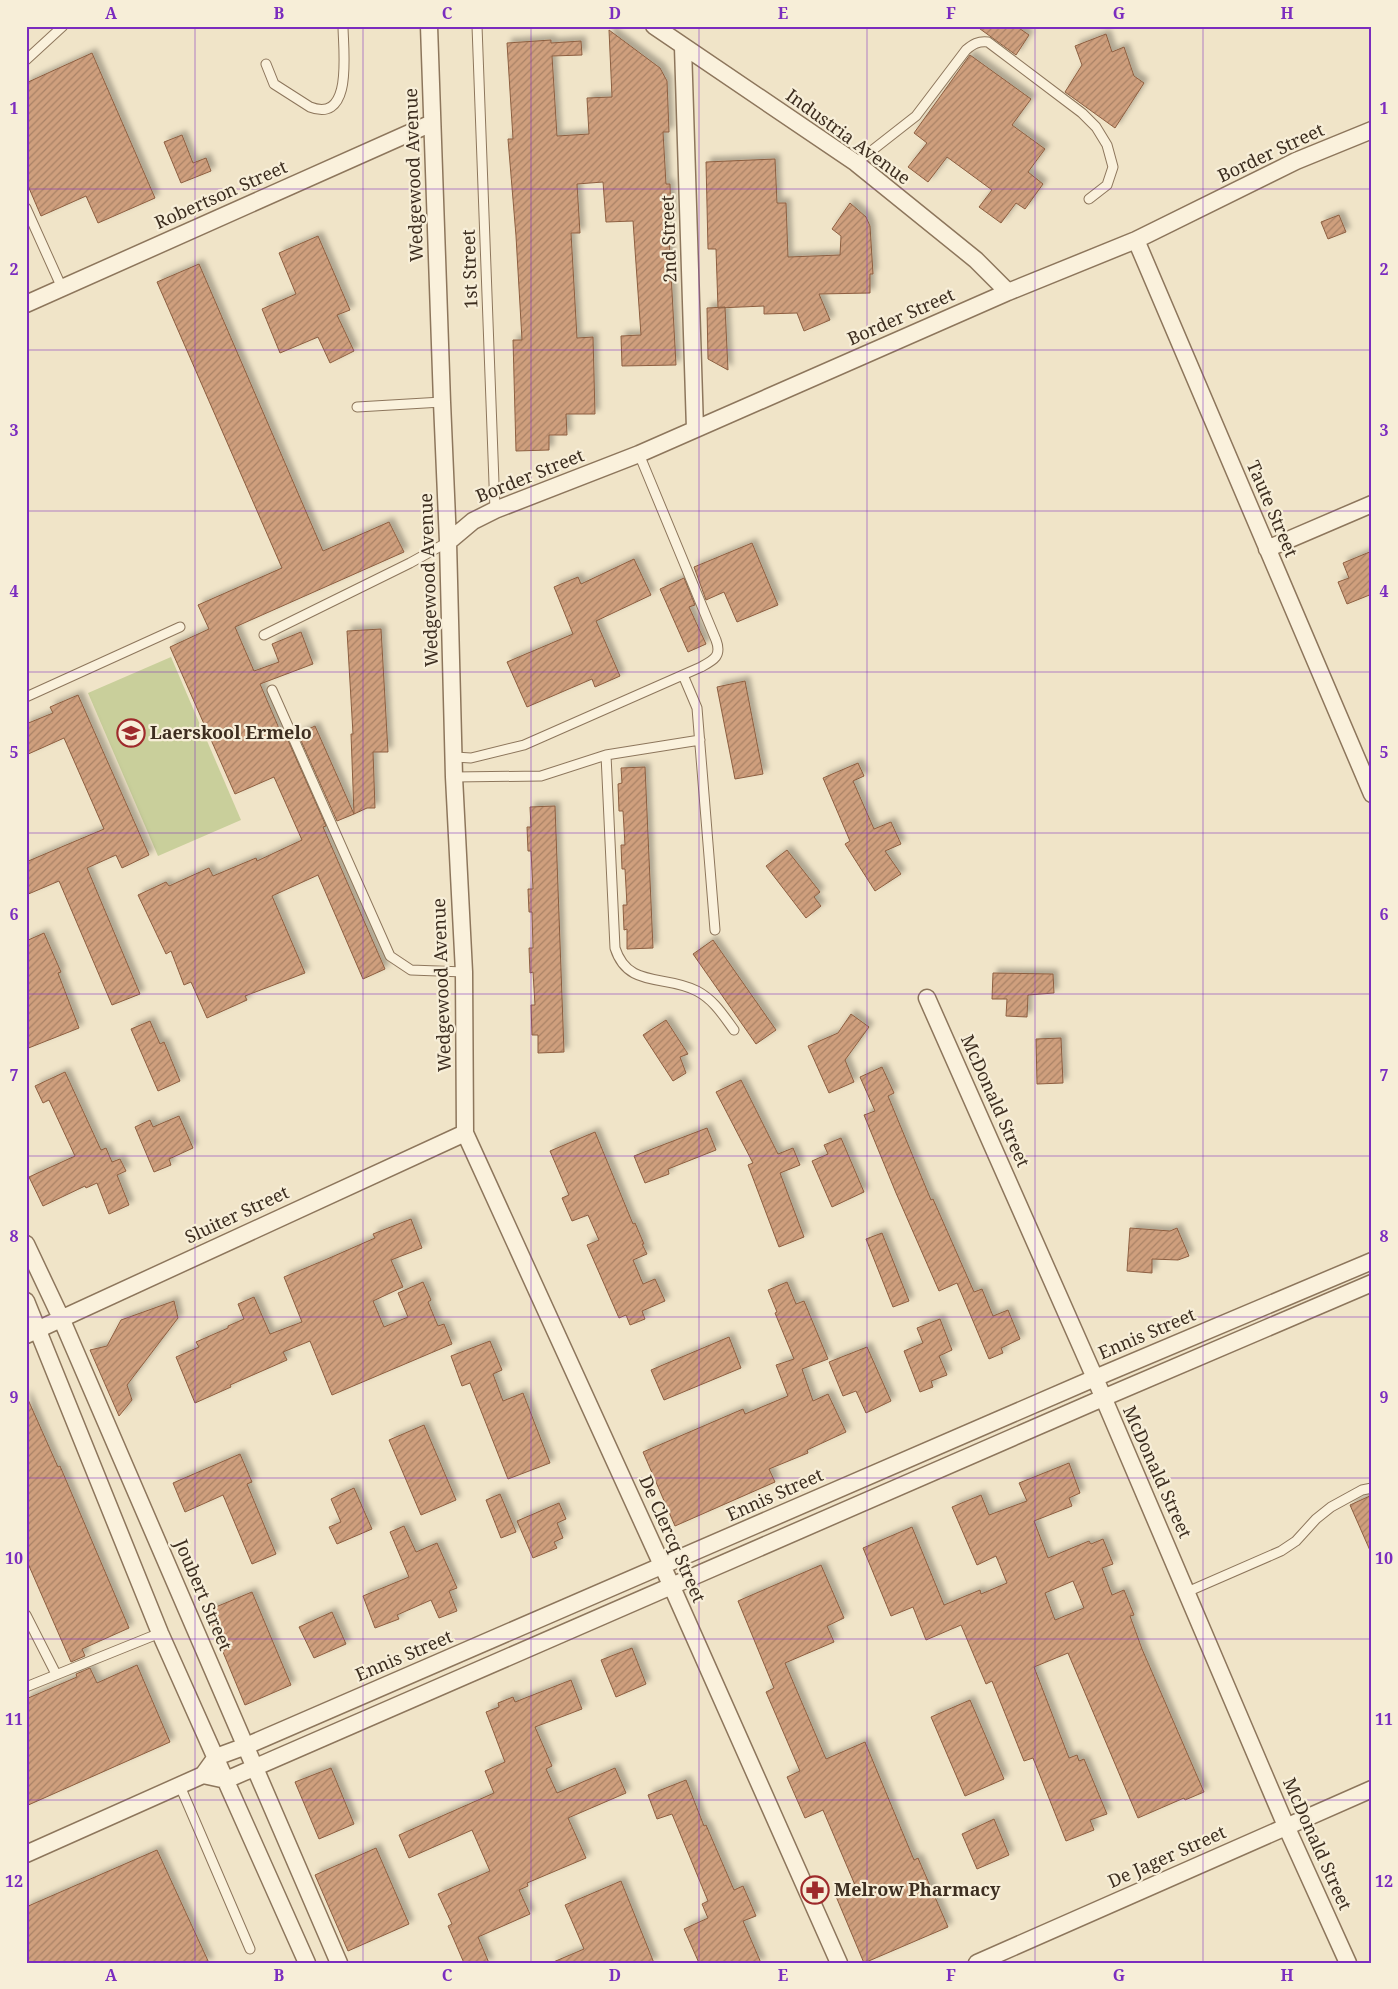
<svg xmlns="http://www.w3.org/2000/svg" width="1398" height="1989" font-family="'Noto Serif',serif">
<defs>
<pattern id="building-hatch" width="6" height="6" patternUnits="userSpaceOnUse" patternTransform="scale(1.25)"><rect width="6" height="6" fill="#cf9f7d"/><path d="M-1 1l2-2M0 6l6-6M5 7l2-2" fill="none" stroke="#a98266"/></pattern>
<filter id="shadow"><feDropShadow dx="4.5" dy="-4.5" stdDeviation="2.5" flood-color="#0004"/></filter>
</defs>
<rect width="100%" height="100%" fill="#f0e4c8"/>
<path fill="#c9cf9b" d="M171 657 241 820 158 856 88 693Z"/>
<path fill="url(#building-hatch)" stroke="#8d5f41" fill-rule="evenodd" filter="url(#shadow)" d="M976 26H1016L1029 35 1016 55Z
M609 30 660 68 667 81 669 132H663L666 184H670L671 219H668L676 365 622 366 621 336 641 335 633 221 606 222 603 182 577 184 580 233H571L577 338 593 337 595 414H566L567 435H549V450L516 451 513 340H522L516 236 508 139H513L507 43 551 40V43L581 41 582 55 552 56 557 136 589 134 587 98 612 97Z
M1106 34 1112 52 1124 47 1134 76 1144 83 1115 128 1065 92 1082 65 1075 46Z
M92 53 155 198 98 223 86 196 41 216 26 181V83Z
M970 55 1031 99 1012 125 1045 149 1028 172 1043 184 1025 209 1016 203 1001 223 979 207 992 190 947 157 928 182 908 167 927 143 914 133Z
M182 135 193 163 206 158 211 171 181 183 164 142Z
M775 159 777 203H786L788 257 840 255 841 236 832 229 850 203 866 217 870 226 873 274H870V293L819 294 830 320 804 331 797 313 764 314V306L718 308 716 249H708L706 162Z
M1339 215 1346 232 1328 239 1321 222Z
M318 236 350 310 337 315 354 351 330 363 318 337 280 353 262 309 296 294 279 253Z
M199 264 323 551 389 522 404 552 235 627 254 671 279 662 272 644 301 632 313 664 260 684 284 740 287 738 326 826 323 827 385 969 363 979 318 875 272 896 305 973 245 996 247 1000 207 1018 191 982 184 985 171 951 166 954 138 895 166 882 169 886 209 868 213 876 256 858 257 861 302 840 274 777 235 794 170 647 209 629 198 605 282 568 157 282Z
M725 307 728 370 708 359 707 308Z
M752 543 778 605 737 622 724 592 706 600 694 567Z
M1372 551V594L1347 604 1338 582 1349 578 1343 563Z
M634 559 651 595 596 621 620 676 595 687 592 679 527 707 507 662 573 634 554 587 578 577 581 584Z
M684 578 695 605 689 607 706 644 688 652 660 589Z
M381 629 388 752H373L375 808H367L354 814 351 734H353L347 631Z
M745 681 763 774 735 779 717 687Z
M78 695 149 855 122 868 116 855 87 868 140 994 112 1005 59 881 26 895V862L104 829 64 738 26 755V724L53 713 50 707Z
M315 726 354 814 337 821 298 734Z
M858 763 864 776 853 781 874 829 891 822 901 844 885 851 901 874 875 891 845 844 850 841 823 778Z
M645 767 653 948 627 949V929L624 930 623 905H627L625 869H622L621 845H625L623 811H619L618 784 622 783 621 768Z
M555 806 564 1052 538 1053V1035H532L531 1005H535L533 972 530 973 529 948H533L532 912H529L528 889H533L531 851H528L527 827H531L530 807Z
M787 850 820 892 814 897 821 906 806 918 766 866Z
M44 933 61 972 58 973 79 1028 26 1049V941Z
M713 940 776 1030 756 1044 693 954Z
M993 973 1053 974 1054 993 1028 995 1027 1017 1006 1016 1007 999H992Z
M851 1014 869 1027 845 1060 854 1082 829 1093 808 1046 838 1033Z
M666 1020 688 1054 680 1057 686 1073 673 1081 643 1035Z
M150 1021 160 1044 164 1042 180 1081 158 1091 131 1029Z
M1061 1038 1063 1083 1037 1084 1036 1039Z
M882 1067 894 1093 888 1096 931 1200 933 1199 974 1292 982 1289 993 1316 1008 1310 1020 1339 1001 1348 1003 1353 989 1359 957 1283 939 1291 896 1193 864 1115 875 1111 860 1077Z
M65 1072 101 1150 106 1148 112 1162 120 1159 126 1171 117 1175 129 1205 109 1214 97 1183 86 1188 85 1186 43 1206 29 1177 75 1156 49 1100 43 1103 35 1086Z
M741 1080 778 1154 793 1148 800 1165 780 1173 804 1237 779 1247 748 1165 753 1163 716 1092Z
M179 1116 193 1148 169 1159 171 1165 154 1172 135 1127 150 1120 153 1127Z
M707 1128 716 1150 668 1169 669 1174 645 1183 634 1156Z
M595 1132 633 1224 635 1223 644 1244H642L647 1254 633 1260 643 1284 655 1279 665 1301 642 1311 645 1319 630 1325 626 1315 619 1318 587 1245 599 1240 588 1215 572 1221 562 1198 569 1195 550 1151Z
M841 1138 864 1192 832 1207 812 1161 828 1154 824 1145Z
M411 1219 422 1248 391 1260 403 1287 373 1301 384 1327 408 1317 398 1293 423 1282 431 1300 428 1302 438 1326 444 1324 452 1344 332 1395 310 1341 283 1352 287 1360 230 1385 231 1387 195 1403 176 1357 199 1347 196 1342 228 1328V1326L244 1319 238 1304 254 1297 270 1334 302 1322 284 1277 325 1260 375 1238 373 1234Z
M1130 1228 1170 1231 1177 1228 1189 1256 1178 1260 1152 1259V1273L1127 1271Z
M882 1233 909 1301 893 1307 866 1239Z
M787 1282 796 1304 804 1301 828 1359 802 1369 813 1401 828 1394 846 1432 807 1450 808 1453 769 1469 775 1482 675 1526 643 1452 743 1409 745 1414 788 1396 776 1365 794 1359 775 1313 777 1312 768 1290Z
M174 1301 178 1318 127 1385 132 1400 119 1416 90 1350 107 1346 121 1320Z
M940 1319 952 1350 939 1356 947 1375 931 1381 933 1387 920 1392 904 1351 923 1343 917 1328Z
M729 1337 741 1368 664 1400 651 1370Z
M490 1341 502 1370 493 1374 503 1401 523 1393 550 1463 508 1479 470 1383 462 1386 451 1356Z
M867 1347 891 1401 866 1413 856 1391 843 1396 829 1362Z
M26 1395 58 1467 60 1466 129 1628 82 1649 85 1656 71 1662 26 1559Z
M424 1425 456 1500 421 1515 389 1440Z
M240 1454 252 1482 247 1484 276 1554 252 1564 223 1495 185 1512 173 1483Z
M1069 1463 1080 1493 1069 1498 1072 1506 1034 1521 1048 1558 1089 1541 1091 1544 1103 1539 1113 1564 1102 1568 1112 1595 1124 1590 1134 1615 1130 1616 1142 1649 1204 1792 1185 1800 1184 1798 1138 1818 1068 1653 1034 1667 1069 1758 1077 1755 1079 1761 1084 1759 1107 1814 1090 1820 1094 1830 1066 1841 1033 1758 1024 1761 992 1681 986 1684 961 1625 926 1640 913 1607 891 1616 863 1548 912 1527 944 1605 980 1590 981 1594 1007 1583 996 1556 977 1565 952 1507 981 1495 989 1515 1027 1501 1019 1483ZM1073 1581 1084 1608 1055 1620 1045 1593Z
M354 1488 372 1529 337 1544 329 1527 341 1522 331 1499Z
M500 1494 516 1532 501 1538 486 1500Z
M1372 1495V1555L1350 1505Z
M559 1503 566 1519 557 1523 563 1538 554 1542 557 1548 533 1558 517 1521Z
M404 1526 416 1552 437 1543 457 1588 449 1591 457 1611 439 1618 431 1600 397 1615 399 1619 375 1628 363 1596 409 1577 390 1532Z
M821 1565 844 1618 827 1626 834 1642 785 1663 826 1759 865 1742 914 1860 918 1858 948 1927 864 1963 835 1894 855 1885 823 1810 805 1818 787 1777 800 1771 766 1692 774 1688 738 1601Z
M252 1592 291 1685 245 1705 206 1611Z
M332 1612 346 1644 314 1658 299 1627Z
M632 1648 646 1684 616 1697 601 1660Z
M137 1665 170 1742 26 1806V1699L77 1677 76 1674 90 1668 97 1683Z
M571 1680 582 1709 535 1727 552 1766 546 1769 557 1793 615 1768 626 1793 568 1818 586 1858 527 1883 528 1886 519 1890 530 1914 478 1937 489 1963H464L448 1926 452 1924 438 1894 490 1871 472 1830 409 1858 399 1835 494 1793 485 1771 505 1762 486 1712 499 1707 498 1703 513 1697 515 1702Z
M970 1700 1004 1779 965 1796 931 1717Z
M331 1768 354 1824 319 1839 295 1782Z
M686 1780 704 1826 706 1825 734 1890 743 1886 756 1916 743 1921 761 1963H699L684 1929 708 1918 702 1904 708 1901 672 1814 657 1819 648 1795Z
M994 1819 1009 1855 977 1869 962 1834Z
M376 1848 409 1924 348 1951 315 1875Z
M157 1850 209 1963H26V1907Z
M621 1881 654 1963H551L584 1949 565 1905Z"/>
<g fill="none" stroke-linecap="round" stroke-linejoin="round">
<g stroke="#8d765c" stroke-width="11">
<path id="lane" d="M477 26 495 510
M26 60 63 26
M266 64 274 84 310 107C354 124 343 49 343 26
M856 163 916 116 966 50C973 44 978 41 988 42L1082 113 1096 127 1107 145 1113 167 1107 185 1089 199
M26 208 62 288
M357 407 442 402
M264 635 410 563 448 542
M683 675 697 708 715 930
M272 690 390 956 411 970 464 972
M26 697 180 627
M606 755 615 948C628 989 665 974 697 991 714 1000 723 1015 734 1030
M455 757 471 758 524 745 701 667C714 660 722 656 716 640L639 454
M454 777 541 776 606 755 700 740
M1187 1592 1281 1551 1296 1541 1316 1519 1331 1507 1362 1490 1372 1488
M26 1615 56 1674
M26 1687 160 1633
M180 1786 250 1949"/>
</g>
<g stroke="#8d765c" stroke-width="19">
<path id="street" d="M429 26 442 402 448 542 454 777 464 972 465 1133 672 1587 839 1963
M654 26 856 163 976 260 1008 292
M683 47 695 429
M1136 240 1372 794
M26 304 432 123
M448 542 473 521 495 510 639 454 1008 292 1136 240 1296 161 1372 130
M1267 549 1372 504
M927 998 1095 1378 1286 1826 1348 1963
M26 1244 61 1318 339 1963
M26 1301 160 1633 307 1963
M26 1335 465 1133
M203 1775 226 1780 1103 1398 1372 1283
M26 1854 203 1775 216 1757 246 1746 1095 1378 1372 1261
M977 1963 1372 1789"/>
</g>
<use href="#lane" stroke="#faf1dc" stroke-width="9"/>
<use href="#street" stroke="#faf1dc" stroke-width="16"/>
</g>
<path fill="none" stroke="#7b2cbf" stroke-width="1" stroke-opacity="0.55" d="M195 26V1963M363 26V1963M531 26V1963M699 26V1963M867 26V1963M1035 26V1963M1203 26V1963M26 189H1372M26 350H1372M26 511H1372M26 672H1372M26 833H1372M26 994H1372M26 1156H1372M26 1317H1372M26 1478H1372M26 1639H1372M26 1800H1372"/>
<defs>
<g id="school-ring" transform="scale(1.4375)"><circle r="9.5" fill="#f7eed8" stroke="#9e2a2b" stroke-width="1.5"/><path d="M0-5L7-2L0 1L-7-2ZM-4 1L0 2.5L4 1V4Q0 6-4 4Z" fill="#9e2a2b"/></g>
<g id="pharmacy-ring" transform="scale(1.4375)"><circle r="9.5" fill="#f7eed8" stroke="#9e2a2b" stroke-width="1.5"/><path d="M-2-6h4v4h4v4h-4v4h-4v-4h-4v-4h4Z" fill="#9e2a2b"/></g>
</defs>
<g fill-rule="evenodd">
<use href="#school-ring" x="131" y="733"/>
<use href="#pharmacy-ring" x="815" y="1890"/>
</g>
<g text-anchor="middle" stroke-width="4.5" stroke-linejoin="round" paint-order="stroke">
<g font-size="18" fill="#3d2e20" stroke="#f7eed8">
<text transform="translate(848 137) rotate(36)" y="6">Industria Avenue</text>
<text transform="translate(1271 153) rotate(-25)" y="6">Border Street</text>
<text transform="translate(414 175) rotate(-92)" y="6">Wedgewood Avenue</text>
<text transform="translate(221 195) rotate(-24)" y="6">Robertson Street</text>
<text transform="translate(669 239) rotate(-92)" y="6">2nd Street</text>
<text transform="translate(470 269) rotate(-92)" y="6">1st Street</text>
<text transform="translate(901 317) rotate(-24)" y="6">Border Street</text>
<text transform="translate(530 476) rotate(-22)" y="6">Border Street</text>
<text transform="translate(1272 509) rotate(67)" y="6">Taute Street</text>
<text transform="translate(429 580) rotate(-92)" y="6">Wedgewood Avenue</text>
<text transform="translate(442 985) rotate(-92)" y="6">Wedgewood Avenue</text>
<text transform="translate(995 1101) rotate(66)" y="6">McDonald Street</text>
<text transform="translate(237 1215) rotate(-25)" y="6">Sluiter Street</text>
<text transform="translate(1147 1334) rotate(-23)" y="6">Ennis Street</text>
<text transform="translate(1157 1472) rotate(66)" y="6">McDonald Street</text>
<text transform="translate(775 1495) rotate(-24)" y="6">Ennis Street</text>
<text transform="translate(672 1539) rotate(66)" y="6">De Clercq Street</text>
<text transform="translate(203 1595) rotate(67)" y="6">Joubert Street</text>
<text transform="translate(404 1656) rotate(-23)" y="6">Ennis Street</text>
<text transform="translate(1317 1844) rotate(66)" y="6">McDonald Street</text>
<text transform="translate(1167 1857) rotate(-24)" y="6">De Jager Street</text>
</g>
<g font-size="18" font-weight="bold" fill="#3d2e20" stroke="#f7eed8" text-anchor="start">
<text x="150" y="739">Laerskool Ermelo</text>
<text x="834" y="1896">Melrow Pharmacy</text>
</g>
</g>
<rect width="1398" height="1989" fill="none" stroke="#f7eed8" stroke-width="55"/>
<rect x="28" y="28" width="1342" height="1934" fill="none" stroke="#7b2cbf" stroke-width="2"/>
<g font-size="16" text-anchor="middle" font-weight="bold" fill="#7b2cbf">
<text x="111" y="19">A</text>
<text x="279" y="19">B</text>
<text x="447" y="19">C</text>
<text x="615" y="19">D</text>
<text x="783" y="19">E</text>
<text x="951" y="19">F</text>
<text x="1119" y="19">G</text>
<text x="1287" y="19">H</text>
<text x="14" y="114">1</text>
<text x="1384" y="114">1</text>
<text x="14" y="275">2</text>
<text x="1384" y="275">2</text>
<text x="14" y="436">3</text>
<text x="1384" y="436">3</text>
<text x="14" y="597">4</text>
<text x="1384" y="597">4</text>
<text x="14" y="758">5</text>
<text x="1384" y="758">5</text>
<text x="14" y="920">6</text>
<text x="1384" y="920">6</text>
<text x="14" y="1081">7</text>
<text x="1384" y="1081">7</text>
<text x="14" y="1242">8</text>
<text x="1384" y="1242">8</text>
<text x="14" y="1403">9</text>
<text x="1384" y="1403">9</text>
<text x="14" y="1564">10</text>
<text x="1384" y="1564">10</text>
<text x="14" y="1725">11</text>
<text x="1384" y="1725">11</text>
<text x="14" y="1887">12</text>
<text x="1384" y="1887">12</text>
<text x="111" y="1981">A</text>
<text x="279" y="1981">B</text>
<text x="447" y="1981">C</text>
<text x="615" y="1981">D</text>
<text x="783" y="1981">E</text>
<text x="951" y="1981">F</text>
<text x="1119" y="1981">G</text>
<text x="1287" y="1981">H</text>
</g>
</svg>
